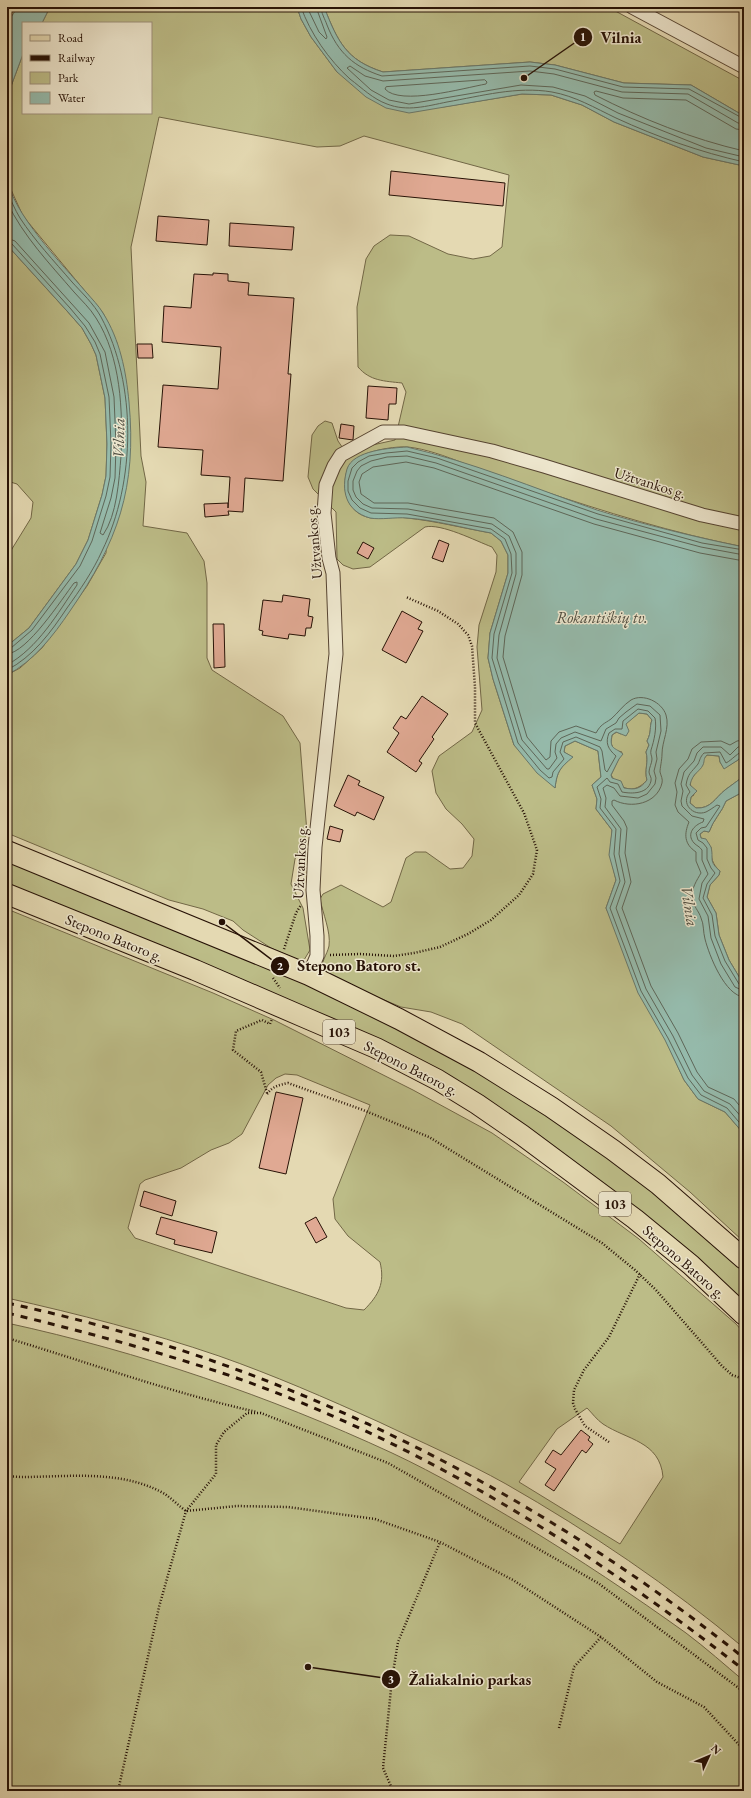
<svg xmlns="http://www.w3.org/2000/svg" width="751" height="1798" font-family="'EB Garamond',serif">
<rect width="100%" height="100%" fill="#e4d9b2"/>
<filter id="stains"><feTurbulence type="fractalNoise" baseFrequency=".005" numOctaves="4"/><feColorMatrix values="0 0 0 0 .2 0 0 0 0 .09 0 0 0 0 .02 0 0 0 .5 -.17"/></filter>
<radialGradient id="worn" r=".72"><stop offset=".6" stop-color="#630" stop-opacity="0"/><stop offset="1" stop-color="#630" stop-opacity=".3"/></radialGradient>
<path fill="#bcbc87" stroke="#726746" fill-rule="evenodd" d="M7 7H18L7 23Z
M50 7H297L301 19 311 37 337 72 443 107 522 94 551 95 582 105 614 122 703 157 744 166V547C673 533 605 512 537 489 512 480 488 471 463 463 445 456 426 449 408 447 392 446 354 452 348 468 340 488 347 514 371 518 383 519 396 516 407 518 435 521 463 528 491 533L501 541 508 555V573L490 633 488 658 493 679 514 745 555 788C557 771 560 768 572 757L564 752 565 746 575 741 598 751 601 777 592 785 597 799 596 809 612 830 610 855 616 880 606 908 684 1080 698 1099 725 1112 744 1134V1242L690 1192 611 1126 462 1024 431 1012 401 1007 353 987 322 971C321 961 327 955 329 946 331 932 323 914 320 899L323 894 341 885 383 907 391 902 406 858 415 852H426L450 869 463 868 472 856 474 839 462 824 446 809 436 793 432 771 439 756 472 732 482 710 477 647 479 625 496 572 497 555 492 547C476 541 441 523 425 527L370 567 353 569 343 565 337 559 336 512 313 489 308 477 312 435 318 426 325 421 332 423 338 441 349 457 368 446 395 440 406 392 402 383C384 381 370 381 358 367L357 307 366 259 374 246 390 235 409 236 448 254 473 259 490 256 502 247 509 175 364 136 340 146 317 147 159 117 131 247 141 456 146 482 143 526 187 533 204 561 207 583V658L212 670 283 716 300 743 307 833 295 859 291 884 303 908 310 950 304 960 301 961 271 948 243 930 233 921 203 909 169 900 7 833V675L20 668 42 648 87 586 106 553 117 343 103 313 23 216 8 183 7 97 23 54V113H151V23H42Z
M324 7H608L744 81V116L691 85 624 83 555 65 530 62 383 72C346 60 338 42 324 7Z
M7 245 67 311 82 328 91 344 96 355 105 398 107 444 106 476 102 495 88 540 76 564 29 628 7 646V557L31 518 33 502 17 484 7 481Z
M639 713 647 714 652 720C649 728 652 731 647 741L649 745 646 752C649 762 644 770 647 780 635 794 621 791 611 775L622 752 614 750 611 743 612 735 617 732 621 734 625 724Z
M744 753V776C738 781 731 785 725 790 715 798 711 809 696 808L690 803 691 797 694 795C687 778 691 782 698 769 701 764 703 759 707 755L719 756 720 762 724 768 738 760Z
M739 794 744 795V985L729 960 719 935 716 913 707 897 710 885 719 875 720 871C712 864 711 858 711 847L701 838 700 834 704 831 709 832C713 820 722 812 726 801Z
M7 861C145 917 285 970 418 1038 479 1069 536 1106 592 1146 645 1184 697 1224 744 1269V1304L465 1087 7 887Z
M7 909 213 993 274 1020 413 1090 492 1133 563 1182 639 1239 736 1324 744 1333V1648C670 1586 590 1532 506 1484 465 1461 421 1442 379 1422 326 1398 273 1375 219 1356 149 1332 78 1314 7 1298ZM285 1074 297 1075 370 1105 333 1199 335 1219 348 1236 380 1262C385 1283 379 1295 364 1310L346 1308 135 1238 128 1228 140 1184 145 1180 181 1168 211 1150 229 1143 242 1134 268 1085 276 1078ZM587 1408C592 1413 597 1420 603 1424 627 1440 660 1441 663 1477L620 1544 519 1482 557 1429Z
M7 1323C140 1352 269 1396 392 1453 437 1474 481 1500 523 1525 579 1559 633 1595 686 1633 706 1648 725 1665 744 1681V1791H7Z"/>
<path fill="#95baab" stroke="#697769" fill-rule="evenodd" d="M18 7H50L42 23H23V54L7 97V23Z
M297 7H324C338 42 346 60 383 72L530 62 555 65 624 83 691 85 744 116V166L703 157 614 122 582 105 551 95 522 94 409 113 386 108 366 97 337 72 311 37 301 19Z
M7 177C11 212 63 265 86 292 92 299 99 306 103 313 120 340 126 371 129 402 137 488 118 542 70 611 53 636 34 661 7 675V646L29 628 76 564 88 540 102 495 106 476 107 444 105 398 96 355 91 344 82 328 67 311 7 245Z
M407 447C472 462 534 488 597 510 645 525 695 537 744 547V753L738 760 724 769 720 762 719 756 707 755C703 759 705 760 703 765 699 773 693 772 690 785L697 791 691 797 690 803 696 808C711 809 715 798 725 790 731 785 738 781 744 776V795L739 794 726 801C722 812 713 820 709 832L704 831 700 834 701 838 706 839C707 841 710 845 711 847 714 859 708 861 720 871L719 875 710 885 707 897 716 913 719 935 729 960 744 985V1134L725 1112 698 1099 684 1080 665 1040 638 993 606 908 616 880 609 855 612 830 596 809 597 799 592 785 601 777 598 751 575 741 565 746 564 752 573 757C560 768 557 771 555 788L537 773 514 745 493 679 488 658 490 633 508 573V555L501 541 491 533C463 528 435 520 407 518 395 517 381 520 370 518 345 511 341 490 347 469 353 450 391 448 407 447ZM639 713 647 714 652 720C649 728 652 731 647 741L649 745 646 752C649 762 644 770 647 780 640 789 636 790 624 788L621 781 612 778 611 775 619 759 623 754C615 747 609 750 612 735L616 732 626 736 629 731 626 724Z"/>
<g fill="none" stroke-linecap="round" stroke-linejoin="round">
<path stroke="#5e6658" stroke-width="1" d="M301 7C310 33 329 60 350 79 362 88 373 99 387 104 407 112 427 106 447 102 481 96 517 86 552 92 575 96 595 108 616 118 657 137 700 152 744 162
M307 7 319 32 326 39 327 37 316 7
M321 7C321 13 325 19 327 25 338 53 354 67 382 76L530 66 555 69 623 87 689 89 744 119
M485 80 487 82 486 84C464 88 400 106 385 89L386 87Z
M744 124 738 123 688 94 622 92 554 74 530 71 383 81 365 76 350 66 347 68 371 90 389 100 409 104 521 85 553 87 585 96 618 113 706 148 744 157
M744 130 736 129 686 100 623 98 596 91 594 92 595 95C642 119 692 139 744 151
M7 191C11 200 15 210 20 218 35 241 54 261 72 282 81 292 94 304 101 317 137 384 136 482 102 551 93 571 80 590 67 608 51 632 33 657 7 670
M7 202C23 236 50 264 74 292 81 300 90 308 96 318 121 357 123 411 121 456 119 480 117 515 103 535L100 533 111 498 115 478 116 445 114 397 105 352 89 323 15 241 7 238
M7 243 12 244 70 308 85 326 95 342 100 354 109 397 111 444 110 477 106 496 92 541 80 566 32 630 11 648 7 649
M744 550 702 543 598 514 437 458 407 451 386 453 369 456 358 462 352 468 348 481V491L352 500 360 508 371 513 407 514 491 529 505 539 511 554 512 573 494 634 492 658 518 743 540 770 549 778 552 777 553 772 564 759 560 752 563 742 576 737 600 747 602 751 605 770 607 772 616 756C608 749 605 743 609 733L615 729H622L623 721 638 709 648 711 655 718C657 728 654 741 651 750 650 754 652 756 652 759 652 763 649 768 649 772 649 775 652 777 651 781 648 794 632 794 622 792L618 784 610 782 607 778 597 787 601 799 600 808 616 829 614 854 620 881 610 908 641 991 668 1038 688 1078 701 1095 727 1108 744 1128
M744 555 701 547 596 519 436 463 407 456 387 457 371 461 361 466 357 471 353 481V490L356 497 363 504 372 508 408 509 492 524 509 536 516 553V574L499 635 497 658 522 740 547 769H549L557 758 555 752 556 744 561 738 575 732 601 741 606 729 616 723 619 718 626 712 637 704 650 706 660 715 661 731 656 752 657 759 654 771 656 778 655 784 647 794 638 798 620 796 614 788 607 785 603 788 606 798 605 807 621 829 619 854 625 882 616 908 646 989 673 1036 692 1075 704 1091 730 1104 744 1120
M744 561 700 553 594 524 434 468 406 462 373 467 362 474 359 482 361 494 374 503H408L494 518 513 532 522 552V575L505 636 503 657 527 737 546 760 550 757 551 741 559 732 576 726 596 733C601 724 604 724 611 719 618 713 623 705 631 700 643 693 662 702 666 715 670 728 662 741 662 754 662 760 660 768 660 772 661 776 663 779 662 783 657 804 631 809 614 800L612 801V805L624 821 627 828 625 853 631 882 622 908 651 986 678 1033 697 1072 708 1087 734 1099 744 1111
M7 654C27 653 62 599 74 583L77 582V585C58 613 38 648 7 665
M744 740 737 741 730 745 721 741 701 742 692 749 688 759 679 769 675 783 677 792 675 805 678 812 689 822C684 834 684 844 696 852V861L701 873C697 880 691 889 692 898 693 906 699 911 701 918 704 924 703 932 705 939 709 955 725 996 744 997
M744 746 738 747 730 755 721 747H703L697 753 694 761 684 772 681 784 683 791 681 801 682 806 692 816 704 819 703 822C694 825 686 834 694 843 697 846 699 846 702 850V860L708 874 702 883 699 899 708 916 711 938 721 964 735 987 744 991
M744 751C738 752 732 760 726 763L720 752 704 753C700 757 700 760 698 764 691 773 688 773 686 785L690 792C680 803 693 817 706 812 710 810 714 807 717 805L720 806 706 827 701 828 696 833 698 840 703 843 707 848V859L711 868 715 873 707 884 703 898 712 915 715 936 725 961 739 984 744 986"/>
</g>
<path fill="#e0a993" stroke="#271206" d="M391 171 505 183 503 206 389 195Z
M158 216 209 220 207 245 156 241Z
M230 223 294 227 292 250 229 246Z
M213 273 228 274V281L249 283 248 295 294 298 288 374H291L283 481 245 478 243 512 228 511 229 515 205 517 204 504 228 503V508L230 477 201 475 203 450 158 447 163 385 218 389 221 347 162 342 164 306 191 308 194 274 213 275Z
M137 344H152L153 358H138Z
M368 386 397 388 396 404H389L388 420 366 418Z
M341 424 354 426 353 440 339 438Z
M439 540 449 544 443 562 432 558Z
M363 542 374 548 368 559 357 553Z
M283 595 310 599 308 616 313 617 311 628H306L305 636 289 634 288 639 274 637 262 635 263 631 259 630 263 600 282 602Z
M402 611 422 622 418 629 423 631 406 663 382 650Z
M213 624H224L225 667 214 668Z
M422 696 448 714 432 737 434 739 419 761 422 763 416 772 387 752 399 733 393 728 401 716 406 719Z
M348 775 360 781 358 785 384 797 374 820 357 812 355 816 334 806Z
M330 826 343 830 340 842 327 839Z
M276 1092 303 1098 286 1174 259 1168Z
M144 1191 176 1201 172 1216 140 1206Z
M161 1217 217 1232 212 1253 174 1244 175 1240 156 1234Z
M316 1217 327 1237 316 1243 305 1223Z
M581 1430 590 1437 588 1440 593 1444 586 1453 582 1450 554 1491 545 1485 556 1469 545 1462 553 1450 561 1455Z"/>
<g fill="none" stroke-linecap="round" stroke-linejoin="round">
<g stroke="#564431" stroke-width="15">
<path id="minor" d="M632 7 744 67
M309 975 317 956V936L313 890 315 847 336 654 333 573 329 558 324 513 326 485 334 466 341 455 383 432H404L492 451 544 466 702 515 744 524"/>
</g>
<g stroke="#271206" stroke-width="22">
<path id="primary" d="M7 851 309 975 399 1019 479 1062 551 1107 613 1150 658 1184 744 1259
M7 894 195 970 306 1018 376 1048 438 1080 477 1104 522 1135 635 1219 691 1265 744 1315"/>
</g>
<path stroke="#271206" stroke-width="2.5" stroke-dasharray="1 2" stroke-linecap="butt" d="M284 949 296 913 301 905
M330 955 360 954 394 956 414 953 440 947 468 934 491 920 519 895 533 874 537 850 524 813 475 723V687L472 646 468 635 458 624 438 611 406 597
M273 978 280 988
M267 1093 261 1072 233 1050 236 1031 262 1020 270 1024 272 1019
M267 1094C273 1086 279 1085 288 1083L363 1110 429 1137 602 1243 635 1270 656 1290 722 1366 732 1375 744 1379
M7 1338C90 1363 172 1393 257 1412
M609 1442 585 1426 575 1409 573 1403 574 1390 584 1370 609 1337 640 1274
M7 1476 21 1477C69 1477 121 1469 165 1494 172 1499 179 1506 186 1511L237 1506 288 1507 375 1519 440 1542 513 1580 601 1637 657 1682 704 1707 742 1748 744 1752
M559 1728 574 1667 601 1637
M118 1791 159 1607 186 1511 216 1474V1445L224 1432 247 1413H261L388 1463 598 1583 744 1692
M393 1791 383 1768 392 1679 398 1642 440 1542"/>
<use href="#minor" stroke="#ede6cd" stroke-width="13"/>
<use href="#primary" stroke="#e4d9b2" stroke-width="20"/>
<path stroke="#271206" stroke-width="3" stroke-dasharray="7 7" stroke-linecap="butt" d="M7 1303C278 1361 528 1485 744 1658
M7 1313C82 1331 157 1351 231 1376 418 1441 588 1548 744 1670"/>
</g>
<g text-anchor="middle" stroke-width="3" stroke-linejoin="round" paint-order="stroke">
<g fill="#ede6cd" stroke="#625242" stroke-width="1">
<rect x="323" y="1020" width="32" height="24" rx="3"/>
<rect x="599" y="1192" width="32" height="24" rx="3"/>
</g>
<g font-size="14" font-weight="bold" fill="#271206">
<text x="339" y="1037">103</text>
<text x="615" y="1209">103</text>
</g>
<g font-size="15" fill="#271206" stroke="#ede6cd">
<text transform="translate(650 483) rotate(17)" y="5">Užtvankos g.</text>
<text transform="translate(314 542) rotate(-95)" y="5">Užtvankos g.</text>
<text transform="translate(300 862) rotate(-87)" y="5">Užtvankos g.</text>
<text transform="translate(114 938) rotate(22)" y="5">Stepono Batoro g.</text>
<text transform="translate(411 1068) rotate(27)" y="5">Stepono Batoro g.</text>
<text transform="translate(684 1262) rotate(41)" y="5">Stepono Batoro g.</text>
</g>
<g font-size="16" font-style="italic" fill="#4e4d40" stroke="#ede6cd">
<text transform="translate(118 438) rotate(-89)" y="6">Vilnia</text>
<text x="602" y="623">Rokantiškių tv.</text>
<text transform="translate(690 906) rotate(81)" y="6">Vilnia</text>
</g>
</g>
<path fill="none" stroke="#271206" stroke-width="1.5" d="M524 78L583 37M222 922L280 966M308 1667L391 1679"/>
<g fill="#271206" stroke="#ede6cd" stroke-width="1.5">
<circle cx="524" cy="78" r="4"/>
<circle cx="222" cy="922" r="4"/>
<circle cx="308" cy="1667" r="4"/>
<circle cx="583" cy="37" r="10"/>
<circle cx="280" cy="966" r="10"/>
<circle cx="391" cy="1679" r="10"/>
</g>
<g font-size="12" text-anchor="middle" font-weight="bold" fill="#fff">
<text x="583" y="41">1</text>
<text x="280" y="970">2</text>
<text x="391" y="1683">3</text>
</g>
<g font-size="16" text-anchor="middle" font-weight="bold" fill="#271206" stroke="#ede6cd" stroke-width="3" stroke-linejoin="round" paint-order="stroke">
<text x="621" y="43">Vilnia</text>
<text x="359" y="971">Stepono Batoro st.</text>
<text x="470" y="1685">Žaliakalnio parkas</text>
</g>
<rect width="751" height="1798" fill="none" stroke="#e4d9b2" stroke-width="24"/>
<rect x="8" y="8" width="735" height="1782" fill="none" stroke="#271206" stroke-width="2"/>
<rect x="12" y="12" width="727" height="1774" fill="none" stroke="#271206"/>
<rect x="22" y="22" width="130" height="92" fill="#ede6cd" stroke="#9e917d"/>
<rect x="30" y="35" width="20" height="6" fill="#e4d9b2" stroke="#9e917d"/>
<text x="58" y="42" font-size="12" fill="#271206">Road</text>
<rect x="30" y="55" width="20" height="6" fill="#271206" stroke="#9e917d"/>
<text x="58" y="62" font-size="12" fill="#271206">Railway</text>
<rect x="30" y="72" width="20" height="12" fill="#bcbc87" stroke="#9e917d"/>
<text x="58" y="82" font-size="12" fill="#271206">Park</text>
<rect x="30" y="92" width="20" height="12" fill="#95baab" stroke="#9e917d"/>
<text x="58" y="102" font-size="12" fill="#271206">Water</text>
<g transform="translate(709 1756) rotate(46)" stroke="#ede6cd" stroke-width="3" paint-order="stroke">
<path d="M0-3L7 15L0 10L-7 15Z" fill="#271206"/>
<text y="-6" font-size="11" font-weight="bold" text-anchor="middle" fill="#271206">N</text>
</g>
<rect width="100%" height="100%" filter="url(#stains)"/>
<rect width="100%" height="100%" fill="url(#worn)"/>
</svg>
